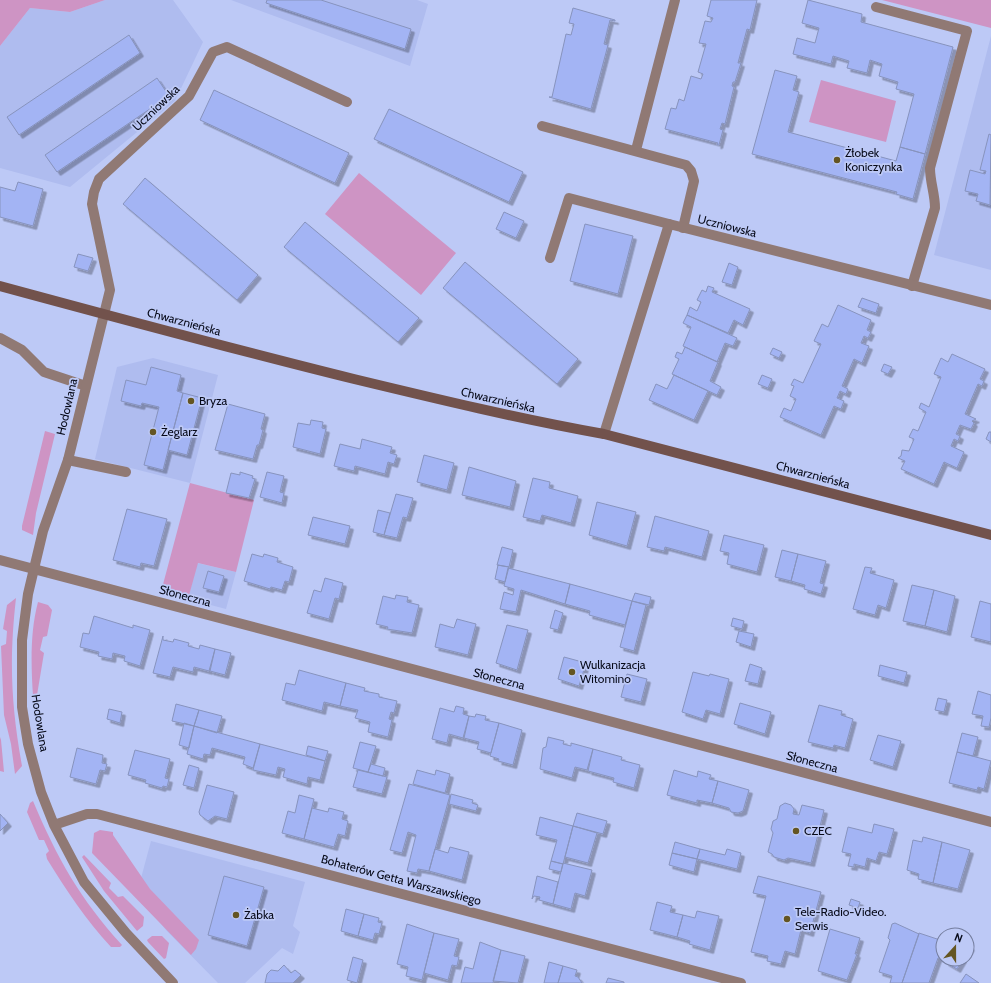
<svg xmlns="http://www.w3.org/2000/svg" width="991" height="983" font-family="Cabin,sans-serif">
<defs>
<filter id="shadow"><feDropShadow dx="3.5" dy="3.5" stdDeviation="0" flood-color="#0004"/></filter>
</defs>
<rect width="100%" height="100%" fill="#bdc9f6"/>
<path fill="#afbcef" d="M105 0H173L203 42 175 101 70 187 0 168V46L30 8 70 12Z
M231 0H417L428 4 410 66Z
M991 36V270L934 255Z
M153 358 218 375 190 483 95 459 117 367Z
M197 563 236 572 226 609 188 599Z
M151 841 305 882 293 926 300 932 293 954 282 948 245 983H218L166 930 137 893Z"/>
<path fill="#ce94c4" d="M0 0H105L70 12 30 8 0 46Z
M882 0H991V28Z
M821 80 896 101 886 142 809 122Z
M359 173 456 253 421 295 325 214Z
M45 431 55 434 36 513 33 535 22 530V526Z
M190 483 254 500 236 572 198 563 188 599 161 592Z
M16 598C9 660 11 705 22 766L15 774 11 744 4 715 1 646 6 644 7 631 3 629 7 605Z
M38 602 48 605 52 610 47 636 43 637 40 650 44 653 37 695 33 696C31 666 30 632 38 602Z
M0 737 1 740 4 772 0 771Z
M33 801C57 858 80 899 122 945L120 947H111C86 920 66 890 47 859L46 854 49 851 44 840H39L27 812 30 803Z
M100 830 113 832V835L150 889 199 940 196 949 191 955 92 853 94 833Z
M84 855 111 883 109 888 118 897 123 896 144 917 143 926 137 931 104 891 82 857Z
M152 936H162L169 943 166 958 164 959 148 942 147 940Z"/>
<path fill="#a3b4f4" stroke="#8793bd" filter="url(#shadow)" d="M267 0H321L411 29 405 49 266 3Z
M711 0H757L750 30 747 29 738 63H741L735 82H733L732 86 734 87 725 124 722 123 720 129 723 130 719 145H717L718 143 665 129 671 108 676 109 679 99 684 101 691 76 701 79 703 74 698 72 706 44 699 43 705 21 711 22 713 18 707 16Z
M808 0 862 14 861 22 953 47 925 154 900 147 914 94 896 89 898 82 879 76 882 64 870 60 867 73 847 68 849 61 833 56 831 64 793 54 797 38 815 43 819 28 802 23Z
M573 8 615 20V21L610 20 604 44 608 45 591 109 549 97H552L566 34 571 35 574 24 569 23Z
M129 35 140 53 19 135 7 117Z
M775 70 797 76 793 90 799 92 788 132 896 161 900 147 925 154 913 199 896 194 897 192 752 154Z
M157 78 169 96 57 172 45 155Z
M214 90 349 153 335 183 200 120Z
M389 109 523 172 509 202 374 139Z
M989 134 991 135 990 205 976 201 978 194 965 191 970 170 985 174 986 171 980 170Z
M145 178 258 275 237 300 123 204Z
M18 182 43 189 33 226 0 217V187L15 191Z
M504 212 524 221 516 238 496 229Z
M305 222 419 318 398 342 284 247Z
M585 224 633 236 618 294 570 281Z
M78 254 93 258 88 271 74 267Z
M465 262 578 359 557 384 443 288Z
M729 263 738 267 732 285 722 282Z
M708 286 714 288 712 292 750 309 743 325 734 320 728 333 687 315 690 307 697 311 701 302 697 300 702 290 706 292Z
M862 298 879 304 876 313 858 307Z
M838 305 871 320 867 330 871 332 868 338 864 336 861 343 869 346 862 363 854 359 842 386 848 389 846 394 840 391 837 398 844 401 841 409 834 406 821 435 780 417 784 408 791 411 796 399 790 396 794 386 791 385 794 379 803 383 821 344 814 341 822 324 828 327Z
M687 315 737 338 733 346 725 343 717 362 683 346 691 327 683 323Z
M685 347 718 362 710 381 721 387 717 395 672 374 679 359 675 357 677 352 682 354Z
M773 348 782 352 779 358 770 354Z
M952 354 985 369 980 379 984 381 982 386 978 384 965 414 976 419 972 421 974 423 971 429 960 425 956 434 960 436 958 441 954 439 951 446 964 452 957 468 944 462 934 484 901 469 905 461 898 458 901 456 902 450 909 451 914 439 909 437 913 429 918 431 926 412 919 408 921 403 929 407 941 377 934 374 941 358 948 362Z
M884 364 892 367 888 374 881 371Z
M151 367 181 375 177 391 183 393 163 470 144 465 159 407 142 403 141 406 121 401 126 380 146 385Z
M674 375 708 391 694 420 649 400 656 384 667 389Z
M762 375 772 379 768 388 758 384Z
M183 393 202 398 187 455 168 450Z
M228 404 265 414 261 429 263 430 259 445H257L253 459 215 450Z
M311 420 323 422 322 428 326 429 320 454 293 447 298 423 310 425Z
M989 432H991V442L986 439Z
M362 439 392 447 390 453 397 455 394 464 388 462 385 474 355 466 354 471 334 466 340 444 360 449Z
M424 455 454 463 447 490 417 482Z
M469 467 516 481 510 507 462 495Z
M240 472 253 476 252 478 255 479 249 498 226 493 231 473 240 475Z
M267 472 284 476 280 492 284 493 282 503 260 497Z
M533 478 550 482 549 488 578 496 571 523 542 515 540 521 523 517Z
M396 494 413 498 407 518 403 517 397 538 384 535Z
M597 502 636 512 627 546 589 535Z
M127 509 167 519 154 566 141 563 140 567 113 560Z
M378 510 390 513 384 535 373 532Z
M655 516 709 531 702 557 665 547 664 551 647 547Z
M313 517 350 526 345 544 308 535Z
M724 535 764 545 757 572 727 564 729 553 720 551Z
M502 547 513 550 509 567 497 565Z
M782 550 798 554 791 581 775 577Z
M252 554 263 557 264 554 278 558 277 562 293 567 289 582 285 581 282 590 271 587 270 589 244 581Z
M798 554 826 561 820 583 824 584 821 594 804 589 805 585 791 581Z
M498 565 509 567 505 582 495 579Z
M865 567 872 568 870 573 894 580 886 608 878 605 875 615 853 609Z
M508 568 570 584 565 604 521 590 516 612 500 609 504 592 513 595 514 589 504 586Z
M208 571 224 576 219 592 203 588Z
M325 578 343 583 339 599 335 598 329 619 307 613 314 590 321 592Z
M570 584 632 601 625 625 589 615 590 611 565 604Z
M912 585 934 590 925 626 903 621Z
M934 590 955 596 947 632 925 626Z
M635 593 651 597 649 605 632 601Z
M396 595 408 597 407 602 419 605 412 633 387 629 388 627 376 624 383 596 395 599Z
M632 601 646 605 634 651 620 647Z
M980 601 991 604V642L971 637Z
M555 610 563 613 558 630 550 628Z
M94 616 133 628V625L150 630 140 666 124 661 125 656 113 653 112 659 98 656 99 652 80 647 83 633 89 634Z
M733 618 744 621 742 629 731 626Z
M457 619 476 624 468 655 435 647 440 624 454 628Z
M507 625 528 630 517 670 496 663Z
M739 631 754 634 751 647 736 642Z
M163 636V640L173 642 174 639 189 643 188 646 199 649 200 645 215 649 209 671 194 667 193 672 173 667 170 677 153 673Z
M215 649 231 653 225 675 210 671Z
M564 657 586 663 579 686 558 679Z
M750 664 762 668 758 684 745 681Z
M880 665 907 672 904 683 878 676Z
M299 670 346 683 340 706 324 702 322 711 282 700 286 683 295 685Z
M693 672 709 676 710 674 729 679 720 714 706 710 703 719 682 712Z
M627 674 647 679 641 702 621 697Z
M346 683 365 688 364 691 379 694V697L397 701 394 713 391 712 389 719 392 720 388 737 368 732 370 722 355 718 358 710 340 706Z
M978 691 991 695V718L989 727 981 726 983 716 972 714Z
M938 698 947 700 944 712 935 710Z
M740 703 771 712 765 734 734 724Z
M176 704 199 710 194 726 172 721Z
M819 705 842 711 841 715 853 719 845 748 834 745 833 748 808 742Z
M456 706 464 708 463 714 469 716 463 738 449 734 447 743 432 739 440 708 454 712Z
M109 709 122 712 120 723 107 719Z
M199 710 222 716 217 733 194 726Z
M476 714 486 716 485 720 499 723 491 753 477 749 479 742 464 738 469 716 475 717Z
M184 723 194 726 189 748 179 745Z
M499 723 522 730 513 765 498 761 499 759 490 756Z
M194 726 260 744 253 768 243 764 245 757 212 748 210 755 204 754 203 759 187 754Z
M962 733 978 737 973 756 957 752Z
M878 735 901 741 893 767 870 760Z
M548 737 564 741 563 744 571 746V743L593 749 587 770 575 767 572 778 540 769 543 748 546 747Z
M360 742 376 746 368 772 353 768Z
M260 744 325 761 320 780 308 777 307 784 283 777 285 769 278 767 276 775 253 770Z
M308 746 328 751 325 761 306 755Z
M77 748 103 755 102 763 107 764 105 771 100 770 96 784 70 777Z
M593 749 622 757 621 760 640 765 634 788 613 782 614 778 588 771Z
M135 750 170 759 165 778 169 779 167 787 163 786 162 788 145 783 146 780 128 775Z
M957 752 991 761 984 789 978 787 977 790 949 783Z
M371 764 385 768 383 776 368 772Z
M189 765 199 768 194 788 183 785Z
M358 770 387 777 382 794 353 787Z
M417 770 435 775 436 770 450 774 445 793 413 784Z
M674 770 697 777 698 771 711 775 709 779 718 781 712 803 697 800V803L667 795Z
M718 781 749 790 743 811 738 813 731 812 729 808 712 803Z
M409 784 450 795 429 871 418 869 417 873 407 871 416 835 408 832 402 853 390 850Z
M207 785 234 792 227 819 215 816 208 821 200 815 199 812Z
M451 794 473 800 472 803 478 805 476 811 449 804Z
M299 795 314 799 304 839 282 833 288 811 295 813Z
M785 803 791 805 794 809 793 814 799 815 802 805 824 810 811 863 788 858 784 860 774 857 772 854 768 852 773 833 771 829 773 821 777 819 780 806Z
M312 808 328 812 329 808 344 812 342 819 348 821 345 836 338 834 334 847 304 839Z
M577 813 607 821 603 834 573 826Z
M0 814 8 823 0 831Z
M540 817 573 826 563 864 551 861 557 840 536 835Z
M874 824 894 829 887 854 879 852 876 861 867 858 865 867 854 864V867L848 866 851 854 842 852 848 827 872 833Z
M573 826 597 833 588 863 565 857Z
M923 837 942 842 933 883 918 879 919 874 907 870 913 840 922 842Z
M675 842 700 849 697 859 672 853Z
M942 842 970 850 958 889 933 883Z
M450 847 469 852 462 880 429 871 435 849 448 853Z
M700 849 725 855 727 849 741 853 737 869 697 859Z
M672 853 697 859 694 872 669 865Z
M551 861 563 864 561 872 549 869Z
M563 863 592 870 585 896 575 893 571 909 553 904Z
M224 876 264 887 247 946 208 935Z
M537 876 558 882 553 904 539 900 540 897 534 896 532 899Z
M758 876 821 892 810 933 801 930 795 954 785 951 781 964 767 961 768 956 751 952 766 896 753 893Z
M851 899 860 902 858 908 849 905Z
M657 902 672 906 670 912 683 915 677 937 650 930Z
M346 909 364 914 358 936 341 931Z
M697 911 719 916 710 950 689 944 690 941 677 937 683 915 695 918Z
M364 914 379 918 378 922 382 923 379 934 375 933 373 940 358 936Z
M895 923 919 934 902 983H890L892 976 879 972 890 940 888 938 892 924Z
M407 924 434 933 422 980 406 976 408 967 397 964Z
M830 929 860 938 855 954H857L847 980 818 971Z
M434 933 459 939 454 956 459 957 457 966 452 965 448 980 424 973Z
M919 933 937 939H943L941 958H938L929 983H902Z
M480 942 501 950 493 983H461L465 967 473 969Z
M967 944 971 947 967 954Z
M501 950 525 956 518 983 493 981Z
M353 957 363 960 357 983 347 980Z
M948 959H963L957 969 945 962Z
M549 962 563 966 558 983H544Z
M284 965 291 973 295 970 301 975 293 983H265L267 974 271 970 278 971Z
M563 966 577 970 575 976 578 977 582 983H558Z
M966 974 979 983H960Z
M608 978 624 982V983H606Z"/>
<g fill="none" stroke-linecap="round" stroke-linejoin="round">
<path stroke="#907974" stroke-width="10" d="M876 7 967 31 930 168C930 182 935 194 935 208L912 286
M542 126 686 165 691 171 694 181 683 228
M636 150 675 0
M550 258 569 198 669 224
M0 338 22 350 44 372 86 386
M68 460 126 472"/>
<path stroke="#907974" stroke-width="10" d="M604 434 669 224 991 305
M0 560 991 822
M54 825 87 814H97L741 983
M173 983 126 933 84 882 54 825 41 792 28 744 22 707V640L28 594 43 531 68 460 110 290 92 204 94 192 99 179 189 96 213 52 227 47 347 102"/>
<path stroke="#72524c" stroke-width="10" d="M0 286C118 318 236 350 354 379 437 399 520 419 604 434L991 535"/>
</g>
<g fill="#645522" stroke="#bdc9f6" stroke-width="1.5">
<circle cx="837" cy="160" r="4"/>
<circle cx="191" cy="401" r="4"/>
<circle cx="153" cy="432" r="4"/>
<circle cx="572" cy="672" r="4"/>
<circle cx="796" cy="831" r="4"/>
<circle cx="236" cy="915" r="4"/>
<circle cx="787" cy="919" r="4"/>
</g>
<g text-anchor="middle" stroke-width="3.5" stroke-linejoin="round" paint-order="stroke">
<g font-size="12" fill="#070a19" stroke="#bdc9f6">
<text transform="translate(156 108) rotate(-44)" y="4">Uczniowska</text>
<text transform="translate(727 226) rotate(14)" y="4">Uczniowska</text>
<text transform="translate(184 322) rotate(15)" y="4">Chwarznieńska</text>
<text transform="translate(498 400) rotate(13)" y="4">Chwarznieńska</text>
<text transform="translate(67 407) rotate(-77)" y="4">Hodowlana</text>
<text transform="translate(813 475) rotate(15)" y="4">Chwarznieńska</text>
<text transform="translate(185 596) rotate(15)" y="4">Słoneczna</text>
<text transform="translate(499 679) rotate(15)" y="4">Słoneczna</text>
<text transform="translate(40 723) rotate(81)" y="4">Hodowlana</text>
<text transform="translate(812 762) rotate(15)" y="4">Słoneczna</text>
<text transform="translate(401 880) rotate(15)" y="4">Bohaterów Getta Warszawskiego</text>
</g>
<g font-size="12" fill="#070a19" stroke="#bdc9f6" text-anchor="start">
<text x="845" y="157">Żłobek<tspan x="845" dy="14">Koniczynka</tspan></text>
<text x="199" y="405">Bryza</text>
<text x="161" y="436">Żeglarz</text>
<text x="580" y="669">Wulkanizacja<tspan x="580" dy="14">Witomino</tspan></text>
<text x="804" y="835">CZEC</text>
<text x="795" y="916">Tele-Radio-Video.<tspan x="795" dy="14">Serwis</tspan></text>
<text x="244" y="919">Żabka</text>
</g>
</g>
<g transform="translate(955 947) rotate(21)"><circle r="19" fill="#bdc9f6" stroke="#747d9e"/>
<path d="M0-3L7 15L0 10L-7 15Z" fill="#645522"/>
<text y="-6" font-size="11" font-weight="bold" text-anchor="middle" fill="#070a19">N</text>
</g>
</svg>
